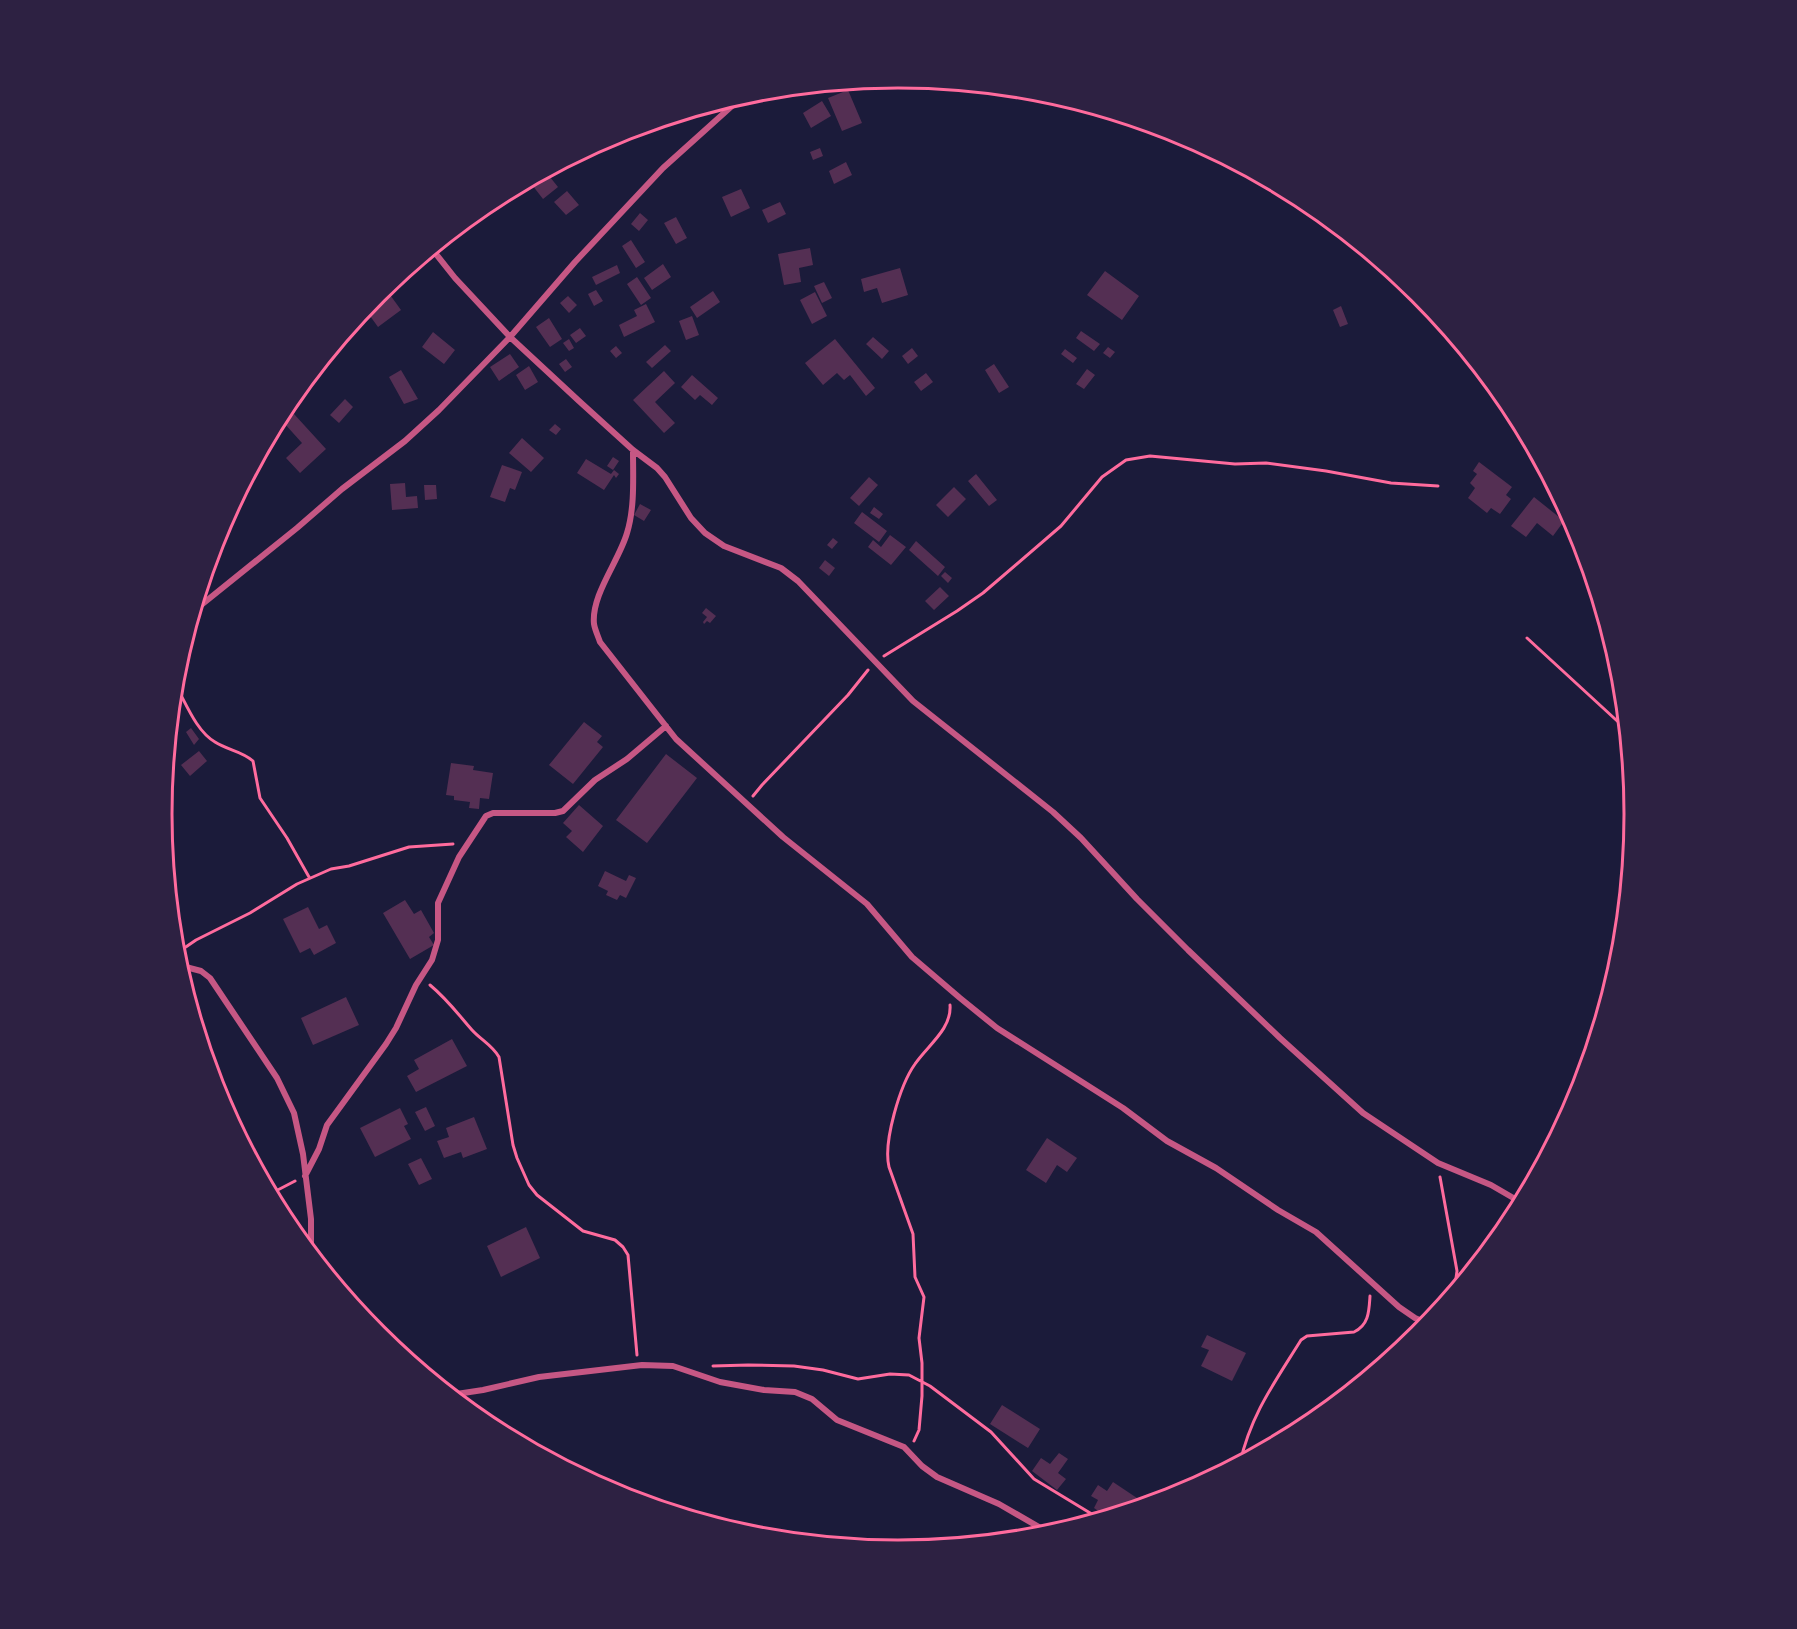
<svg xmlns="http://www.w3.org/2000/svg" width="1797" height="1629" font-family="Roboto,sans-serif">
<rect width="100%" height="100%" fill="#1b1b3a"/>
<path fill="#542f53" d="M848 90 862 123 842 131 828 98Z
M822 101 831 116 811 128 803 113Z
M820 148 823 156 813 160 810 152Z
M846 162 852 175 834 184 829 171Z
M546 172 558 187 543 199 529 181Z
M741 189 750 208 731 217 722 197Z
M567 191 579 205 566 215 554 202Z
M780 202 786 214 768 223 762 210Z
M640 213 648 220 639 231 631 224Z
M676 217 687 238 676 244 664 223Z
M631 240 645 262 636 268 622 246Z
M810 248 813 265 799 268 801 282 784 285 778 254Z
M663 264 671 277 652 290 644 278Z
M617 265 620 273 596 285 592 277Z
M900 268 908 295 882 303 877 288 864 292 861 279Z
M1105 271 1139 296 1122 320 1087 295Z
M637 277 651 298 641 305 627 284Z
M824 282 832 298 822 303 814 286Z
M596 290 603 301 594 306 588 294Z
M713 291 720 302 697 318 690 307Z
M388 292 401 310 378 327 365 309Z
M815 292 827 316 812 324 800 300Z
M568 296 577 305 569 313 560 303Z
M646 304 655 322 624 337 619 325 637 316 634 310Z
M1341 306 1348 324 1340 327 1333 310Z
M692 316 699 335 686 340 679 321Z
M549 318 562 339 550 347 536 327Z
M580 328 586 336 576 343 570 335Z
M1081 331 1100 344 1094 351 1076 338Z
M433 332 455 350 444 364 422 347Z
M873 337 889 351 882 359 866 344Z
M569 339 574 348 569 351 563 343Z
M835 339 875 388 866 396 850 375 844 380 837 373 823 385 805 363Z
M665 345 671 351 652 368 646 362Z
M616 346 622 353 616 358 610 351Z
M1108 347 1115 352 1110 358 1103 353Z
M912 348 918 356 908 364 902 356Z
M1065 349 1077 358 1073 363 1061 354Z
M510 354 519 367 499 381 490 367Z
M566 359 572 367 565 372 559 364Z
M994 364 1009 387 999 393 985 370Z
M529 366 538 382 525 390 516 375Z
M1087 369 1095 375 1084 389 1076 384Z
M401 370 418 399 404 404 389 377Z
M664 371 675 383 655 402 675 423 664 433 633 400Z
M926 373 933 382 921 391 914 382Z
M692 375 718 398 712 405 700 395 695 400 681 387Z
M345 399 353 407 339 423 330 415Z
M294 414 326 449 300 473 286 458 302 443 284 423Z
M555 424 561 429 556 435 549 430Z
M522 438 544 458 531 472 509 453Z
M613 457 619 461 613 470 607 466Z
M586 459 611 474 614 470 619 474 616 478 614 475 604 490 577 473Z
M1479 462 1512 487 1506 495 1511 499 1500 514 1491 508 1487 513 1468 498 1475 488 1470 483 1477 474 1473 471Z
M502 465 522 472 515 490 510 488 505 502 490 497Z
M976 474 997 500 989 506 968 481Z
M869 477 878 485 859 506 850 498Z
M405 483 406 497 417 496 418 508 392 510 390 484Z
M424 485H436L437 499 425 500Z
M954 487 966 499 948 517 936 505Z
M1534 497 1564 521 1553 536 1537 523 1526 537 1511 526Z
M640 504 651 510 644 521 634 515Z
M874 507 883 514 879 519 870 513Z
M862 512 887 531 879 542 854 523Z
M890 535 906 547 891 565 868 547 873 540 881 547Z
M833 538 838 542 832 549 827 545Z
M916 541 945 567 938 576 909 550Z
M825 560 835 568 829 576 819 568Z
M945 572 952 578 948 583 941 576Z
M940 587 949 596 934 610 925 601Z
M706 608 716 616 710 623 707 621 704 624 703 622 707 617 702 613Z
M584 722 602 736 597 742 603 747 573 784 549 765Z
M191 728 199 739 194 745 186 732Z
M199 751 207 761 190 776 181 765Z
M168 752 175 761 169 767 167 764Z
M666 754 697 778 647 843 616 820Z
M451 763 474 766 473 770 493 773 489 799 480 798 479 809 469 808 470 802 454 800V796L446 795Z
M579 805 603 826 583 852 566 837 572 831 563 823Z
M605 871 626 881 629 875 636 878 626 898 620 895 617 900 606 895 608 891 598 886Z
M405 900 414 914 421 910 434 933 429 937 434 945 410 959 383 913Z
M308 907 319 929 327 925 336 943 314 955 310 948 300 953 283 919Z
M346 997 359 1025 313 1045 301 1018Z
M452 1039 467 1066 416 1092 407 1076 419 1069 414 1060Z
M426 1107 435 1126 425 1131 415 1112Z
M400 1108 408 1124 404 1126 411 1139 375 1157 360 1128Z
M474 1117 487 1149 463 1158 461 1152 444 1158 437 1141 449 1137 446 1128Z
M1047 1138 1077 1158 1067 1172 1057 1165 1046 1183 1026 1170Z
M421 1158 432 1179 419 1185 408 1164Z
M526 1227 540 1258 501 1277 487 1246Z
M1207 1335 1246 1353 1232 1381 1201 1366 1209 1350 1201 1347Z
M1002 1405 1040 1429 1028 1448 990 1424Z
M1059 1453 1068 1459 1058 1473 1066 1479 1057 1490 1032 1471 1041 1458 1050 1464Z
M1113 1482 1140 1500 1135 1509 1107 1517 1094 1508 1098 1500 1091 1496 1098 1485 1107 1491Z"/>
<g fill="none" stroke-linecap="round" stroke-linejoin="round">
<path stroke="#ff6b9d" stroke-width="3" d="M1527 638 1627 730
M884 656 957 611 983 593 1061 526 1102 477 1126 460 1150 456 1235 464 1266 463 1326 471 1391 483 1438 486
M175 684C186 703 196 731 215 742 227 750 242 751 253 761L260 798 287 838 309 877
M753 796 762 785 848 695 868 670
M177 953 196 940 250 913 297 884 331 869 349 866 409 847 453 844
M430 985C448 1000 457 1013 472 1030 481 1040 492 1045 499 1057L513 1145 517 1158 529 1185 537 1195 583 1231 615 1240 623 1247 628 1255 637 1355
M1440 1177 1457 1271 1454 1293
M270 1194 295 1181
M713 1366 748 1365 794 1366 823 1370 858 1379 890 1374 909 1375 930 1386 991 1432 1034 1479 1100 1519
M914 1441 919 1430 922 1396V1363L919 1338 924 1297 915 1277 913 1234 889 1167C883 1142 900 1085 915 1064 927 1046 952 1029 950 1005
M1240 1463C1251 1414 1275 1382 1301 1340L1307 1336 1354 1332C1369 1325 1369 1311 1370 1296"/>
<path stroke="#c65784" stroke-width="6" d="M432 249 455 278 510 337 579 401 633 450 657 468 665 477 691 518 705 533 724 546 781 568 798 581 913 701 1053 812 1081 838 1137 899 1188 950 1280 1038 1363 1113 1438 1163 1491 1185 1522 1203
M633 450C633 477 635 507 627 533 619 561 591 595 594 624 595 630 598 636 600 642L676 739 783 837 867 904 912 957 960 998 997 1028 1123 1108 1167 1141 1216 1168 1278 1210 1316 1232 1399 1307 1415 1318 1429 1324
M195 610 297 528 342 489 405 441 439 410 510 337 575 262 663 168 743 96
M178 965 201 971 210 978 277 1078 294 1113 303 1154 311 1219V1254
M305 1176 319 1149 327 1125 386 1044 396 1028 416 985 432 960 438 940V903L459 857 486 816 493 813H555L563 811 595 780 627 759 666 726
M450 1395 483 1390 539 1377 642 1365 673 1366 720 1382 764 1390 795 1392 812 1399 837 1420 904 1447 922 1466 937 1477 999 1504 1051 1534
M1274 1445C1295 1427 1314 1408 1341 1400"/>
</g>
<path d="M0 0H1797V1629H0ZM172 814a726 726 0 1 1 1452 0a726 726 0 1 1-1452 0Z" fill="#2d2142" fill-rule="evenodd"/>
<path fill="none" stroke="#ff6b9d" stroke-width="3" d="M172 814a726 726 0 1 1 1452 0a726 726 0 1 1-1452 0Z"/>
</svg>
